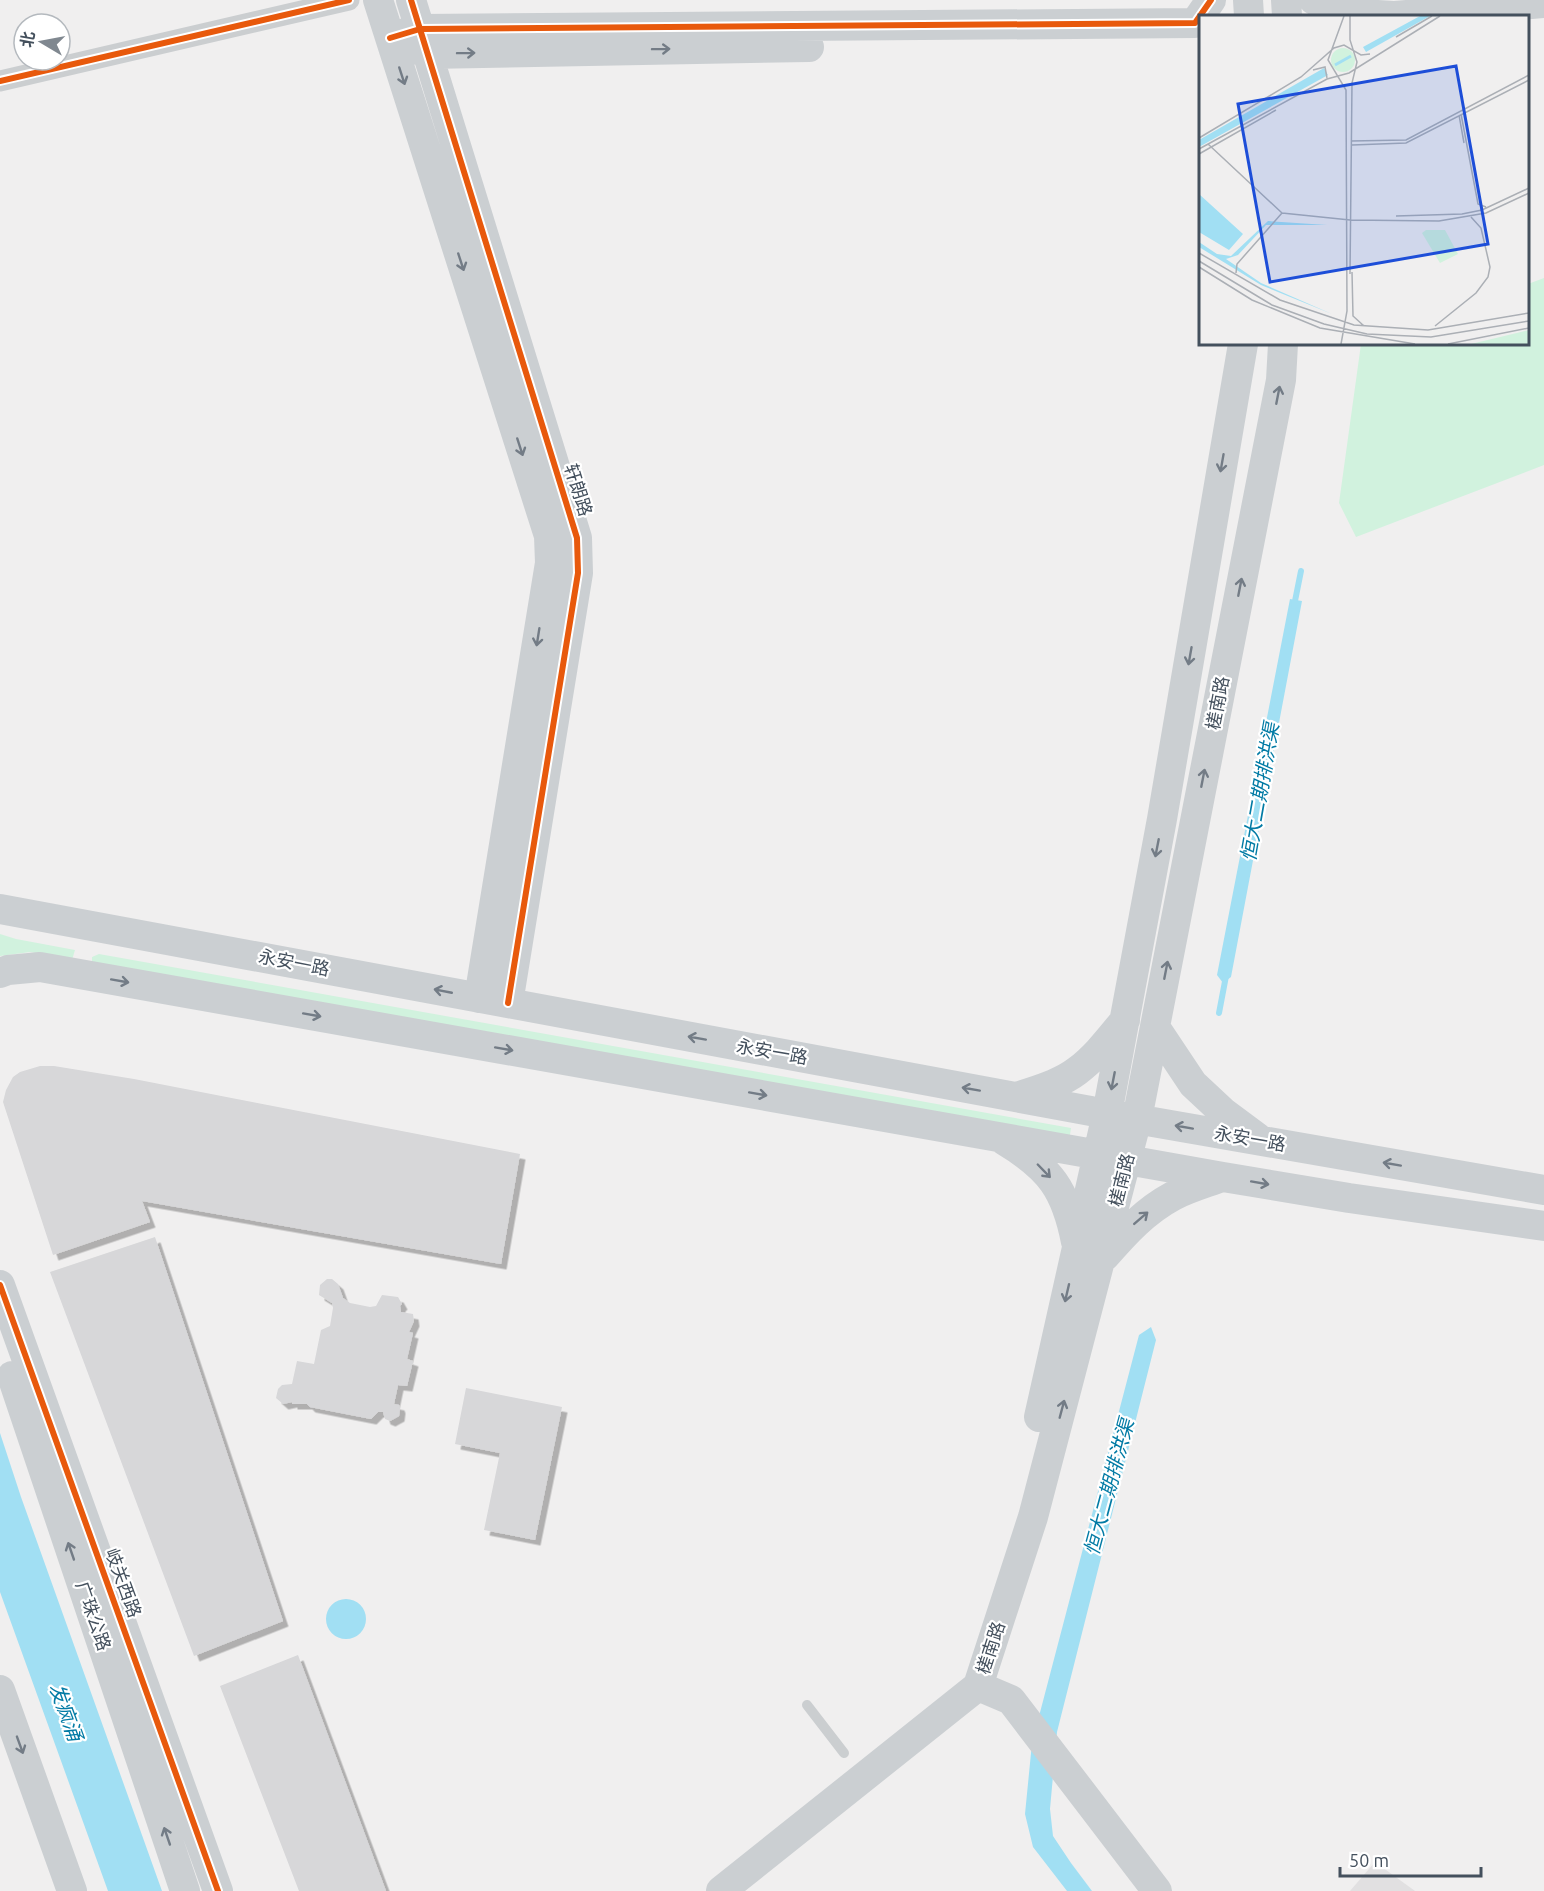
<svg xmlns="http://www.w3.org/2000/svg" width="1544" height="1891" font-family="Ubuntu,'Noto Sans SC',sans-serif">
<defs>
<filter id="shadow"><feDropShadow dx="5.5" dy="5.5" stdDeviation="0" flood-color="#0004"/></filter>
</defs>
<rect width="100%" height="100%" fill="#f0efef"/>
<path fill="#e1e0e1" d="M1375 1862 1415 1891H1350Z"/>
<path fill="#d1f2de" d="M1544 278V465L1356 537 1339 503 1361 344H1528V284Z
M0 934 16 939 75 950 72 960 30 952 0 956Z
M99 954 1071 1128 1069 1141 92 962V957Z"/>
<path fill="#a1dff3" d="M1290 599 1302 601 1231 977 1223 983 1217 975Z
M1151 1327 1156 1340 1057 1732 1050 1809 1053 1836 1071 1863 1092 1891H1067L1033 1847 1025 1814 1032 1743 1139 1335Z
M0 1433 21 1497 162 1891H108L0 1592Z
M326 1619a20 20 0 1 1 40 0a20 20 0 1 1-40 0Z"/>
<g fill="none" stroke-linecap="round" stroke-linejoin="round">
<path stroke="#a1dff3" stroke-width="6" d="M1294 606 1301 571
M1219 1013 1226 976"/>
</g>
<path fill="#d7d7d9" filter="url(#shadow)" d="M40 1066H54L134 1079 520 1154 501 1264 142 1201 150 1222 53 1255 3 1102 6 1090 13 1077 20 1072Z
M155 1237 283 1621 194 1656 50 1272Z
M327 1279H332L338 1284 343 1298 350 1303 370 1307 376 1306 382 1295 398 1297 402 1304 400 1306 401 1312 413 1314 414 1321 409 1332 413 1333 407 1359 413 1361 407 1386 398 1385 394 1404 399 1405 400 1408 399 1416 390 1421 385 1419 383 1412H378L371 1419 310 1407 307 1404H292V1402L283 1404 276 1398 278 1389 282 1385 292 1384 297 1361 314 1364 321 1330 330 1326 333 1308 332 1303 319 1295 320 1285Z
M466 1388 562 1407 535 1540 484 1530 500 1453 455 1444Z
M298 1655 386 1891H299L220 1686Z"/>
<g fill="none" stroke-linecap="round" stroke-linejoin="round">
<path stroke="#cbced0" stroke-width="10" d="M807 1705 844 1753"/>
<path stroke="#cbced0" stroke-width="21" d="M0 81 349 0"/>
<path stroke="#cbcfd2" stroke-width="30" d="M378 0 549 536 550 563 479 998
M411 0 577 538 578 573 508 1003
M1248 0 1249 16
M1286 0 1287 16
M1314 0 1347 13 1393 16
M1395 16 1544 3
M402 34 420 29 1195 23 1211 0
M412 47 428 54 809 47
M0 909 1107 1114 1544 1190
M0 973 8 970 40 967 1223 1177 1349 1198 1544 1226
M1155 1027 1193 1084 1223 1112 1258 1138
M1017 1097C1037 1090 1060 1084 1077 1071 1096 1057 1110 1038 1125 1020
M1005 1141C1050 1168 1066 1190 1076 1242
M1105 1256C1125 1233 1145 1211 1173 1196 1188 1188 1206 1183 1222 1177
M0 1285 218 1891
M12 1376 185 1891
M1039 1417 1107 1114 1162 819 1243 344
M978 1686 1033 1517 1137 1119 1281 380 1283 344
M978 1686 1011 1700 1157 1891
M0 1690 72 1891
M721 1891 978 1686"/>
<g stroke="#fff" stroke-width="10">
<path id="cycleway" d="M411 0 577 538 578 573 508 1003
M390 38 420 29 1195 23 1211 0
M0 81 349 0
M0 1285 218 1891"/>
</g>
<use href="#cycleway" stroke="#e8590c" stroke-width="6"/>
</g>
<defs><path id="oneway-shaft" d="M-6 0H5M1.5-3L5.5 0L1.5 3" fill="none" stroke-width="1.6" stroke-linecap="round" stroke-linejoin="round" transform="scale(1.5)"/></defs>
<g stroke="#737c86">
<use href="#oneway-shaft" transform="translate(661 49) rotate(-1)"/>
<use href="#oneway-shaft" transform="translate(466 53) rotate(-1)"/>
<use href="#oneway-shaft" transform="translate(402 76) rotate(72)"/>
<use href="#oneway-shaft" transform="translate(461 262) rotate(72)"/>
<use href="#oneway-shaft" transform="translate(1278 395) rotate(-79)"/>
<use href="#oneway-shaft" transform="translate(520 447) rotate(72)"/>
<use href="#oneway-shaft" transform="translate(1222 463) rotate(100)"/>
<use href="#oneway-shaft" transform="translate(1240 587) rotate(-79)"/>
<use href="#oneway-shaft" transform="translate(538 637) rotate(99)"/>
<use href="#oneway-shaft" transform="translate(1190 656) rotate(100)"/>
<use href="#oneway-shaft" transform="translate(1203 778) rotate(-79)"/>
<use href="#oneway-shaft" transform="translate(1157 848) rotate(101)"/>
<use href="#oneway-shaft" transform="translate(1166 970) rotate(-79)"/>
<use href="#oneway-shaft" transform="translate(120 981) rotate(10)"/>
<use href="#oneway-shaft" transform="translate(443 991) rotate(-169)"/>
<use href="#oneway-shaft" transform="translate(312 1015) rotate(10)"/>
<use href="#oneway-shaft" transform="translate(697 1038) rotate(-170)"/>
<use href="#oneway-shaft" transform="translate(504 1049) rotate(10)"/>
<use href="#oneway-shaft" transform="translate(1113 1081) rotate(101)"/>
<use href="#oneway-shaft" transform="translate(971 1089) rotate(-170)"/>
<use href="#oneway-shaft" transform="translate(758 1094) rotate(10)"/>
<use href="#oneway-shaft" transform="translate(1184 1127) rotate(-170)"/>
<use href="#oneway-shaft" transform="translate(1392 1164) rotate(-170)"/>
<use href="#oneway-shaft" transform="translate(1044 1171) rotate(46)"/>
<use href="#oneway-shaft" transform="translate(1260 1183) rotate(10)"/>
<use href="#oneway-shaft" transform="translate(1141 1218) rotate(-41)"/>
<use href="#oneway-shaft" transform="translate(1067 1293) rotate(103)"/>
<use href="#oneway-shaft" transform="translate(1062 1409) rotate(-75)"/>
<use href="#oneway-shaft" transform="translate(71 1551) rotate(-109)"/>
<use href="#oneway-shaft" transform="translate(20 1745) rotate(70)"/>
<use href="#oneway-shaft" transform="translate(167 1836) rotate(-109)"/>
</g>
<g text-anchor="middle" stroke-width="4.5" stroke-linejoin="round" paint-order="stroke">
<g font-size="18" fill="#44505d" stroke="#fff">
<text transform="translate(578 490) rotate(73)" y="6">轩朗路</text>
<text transform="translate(1218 703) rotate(-79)" y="6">槎南路</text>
<text transform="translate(294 963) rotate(11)" y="6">永安一路</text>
<text transform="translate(772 1052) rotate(10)" y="6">永安一路</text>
<text transform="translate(1250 1139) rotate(10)" y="6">永安一路</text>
<text transform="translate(1122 1180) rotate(-76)" y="6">槎南路</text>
<text transform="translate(123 1583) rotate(70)" y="6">岐关西路</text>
<text transform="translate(93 1616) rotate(71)" y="6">广珠公路</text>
<text transform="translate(991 1648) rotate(-72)" y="6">槎南路</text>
</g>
<g font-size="20" font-style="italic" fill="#027ba5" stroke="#fff">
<text transform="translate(1260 792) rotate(-80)" y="7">恒大二期排洪渠</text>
<text transform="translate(1109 1487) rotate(-75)" y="7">恒大二期排洪渠</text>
<text transform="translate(66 1712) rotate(70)" y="7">发疯涌</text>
</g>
</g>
<g transform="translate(1199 15)">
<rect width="330" height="330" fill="#f0efef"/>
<path d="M132 45a12 12 0 1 1 24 0a12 12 0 1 1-24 0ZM227 215H246L259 239 241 248 223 218ZM330 315V329H272Z" fill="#d1f2de"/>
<path d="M221 1H231L167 37 164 32ZM125 53 129 60 0 132V125ZM0 179 44 219 30 235 0 217ZM69 206 128 210H67L39 240 27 244 62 268 133 299 62 270 0 232V227L18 239 32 241Z" fill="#a1dff3"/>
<path fill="none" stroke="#a1dff3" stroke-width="3" d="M136 50 152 41"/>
<path fill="none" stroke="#abafb5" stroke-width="1.5" d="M151 1V25L158 47 153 68 151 259M197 22 233 1M114 55 126 52 128 63M262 99 279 189 287 192M260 100 265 128M0 123 102 62 135 33 145 30 162 40 171 39M152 126 207 125 330 60M9 129 83 198M153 130 207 128 330 65M0 134 128 64 150 58 241 1M0 139 77 95M83 198 151 205 240 206 287 198 330 178M197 201 263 199 283 195 330 173M0 238 81 285 155 310 229 315 330 298M0 246 73 290 125 309 168 319 232 322 330 306M0 252 53 285 121 313 216 329M153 257 154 301 165 311M37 258 38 249 83 198M236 311 277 278 289 262 291 252 282 213 272 202M142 329 148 296 147 75 129 45 145 1M249 329 330 313"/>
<path fill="#1d4ed8" fill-opacity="0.15" stroke="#1d4ed8" stroke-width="3" d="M257 51 289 229 71 267 39 89Z"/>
<rect width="330" height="330" fill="none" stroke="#44505d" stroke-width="3"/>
</g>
<g transform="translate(42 42) rotate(280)"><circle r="28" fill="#ffffff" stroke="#b4b9be" stroke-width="1.5"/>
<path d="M0-4.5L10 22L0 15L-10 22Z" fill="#808890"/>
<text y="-9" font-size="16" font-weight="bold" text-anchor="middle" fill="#44505d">北</text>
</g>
<path d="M1340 1867v9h141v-9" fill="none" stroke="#44505d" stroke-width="3"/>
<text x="1349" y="1867" font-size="18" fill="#44505d" stroke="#ffffff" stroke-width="4.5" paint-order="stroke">50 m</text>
</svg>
